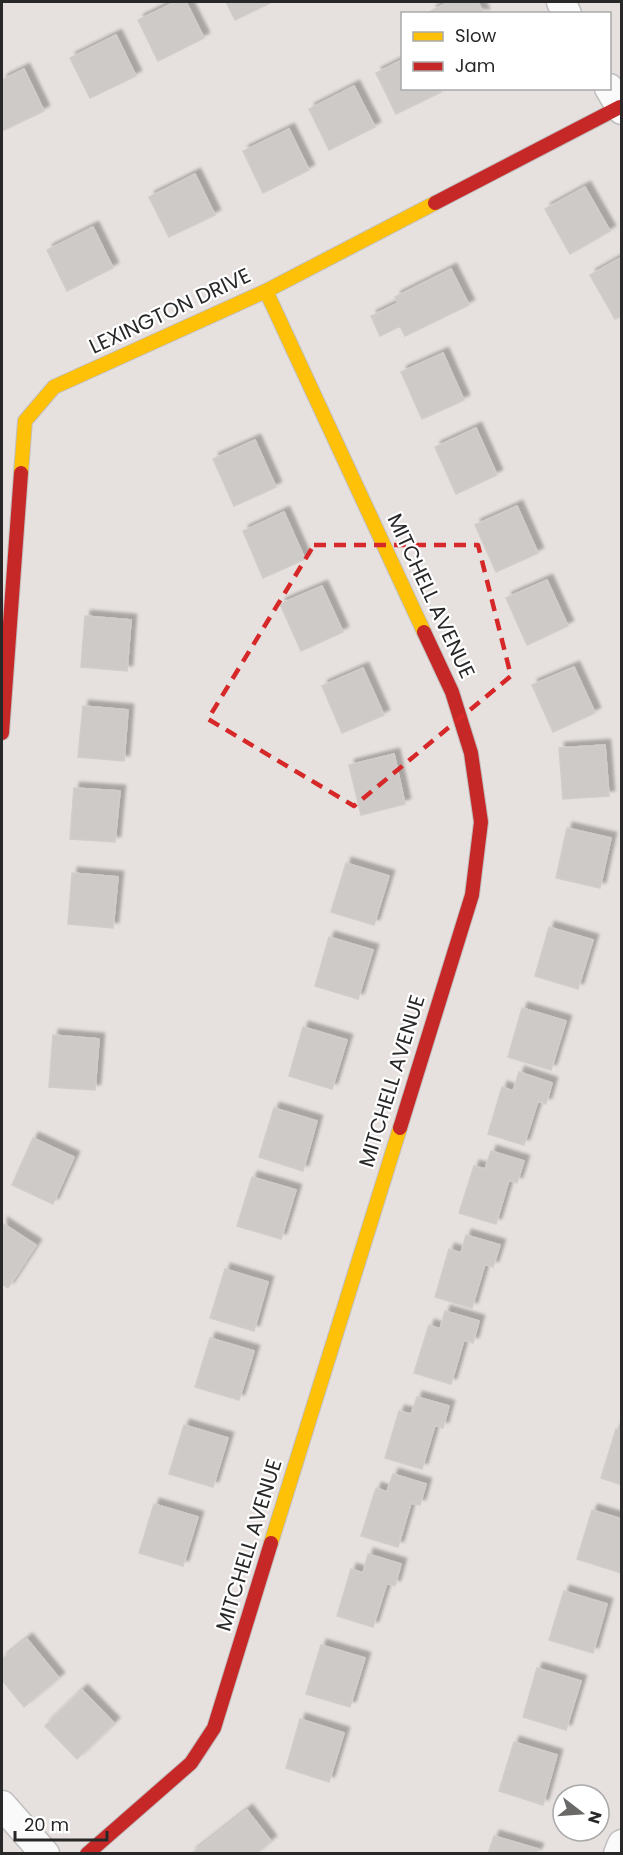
<svg xmlns="http://www.w3.org/2000/svg" width="623" height="1855" font-family="Poppins,sans-serif">
<defs>
<filter id="shadow"><feDropShadow dx="5.5" dy="-5.5" stdDeviation="1.5" flood-color="#0004"/></filter>
</defs>
<rect width="100%" height="100%" fill="#e6e1de"/>
<path fill="#cdcac7" stroke="#d1cdca" stroke-width="1.5" filter="url(#shadow)" d="M175 2H186L204 38 158 61 138 20Z
M226 2H272L235 20Z
M449 2H478L484 14H432L431 11Z
M116 35 136 76 90 98 70 58Z
M402 60V88H440L441 92 396 114 376 73Z
M24 69 44 111 2 131V80Z
M354 86 375 127 329 150 309 109Z
M289 129 309 170 263 193 243 151Z
M195 174 215 215 169 237 149 197Z
M585 187 610 231 570 254 545 209Z
M93 227 113 268 67 291 47 250Z
M622 257V316L615 319 590 275Z
M451 269 469 305 405 336 400 326 380 336 371 316 398 303 395 297Z
M443 353 464 400 422 419 401 372Z
M476 428 497 475 456 494 435 447Z
M255 440 276 487 234 506 213 459Z
M517 506 538 553 496 572 475 525Z
M284 512 305 559 263 578 243 531Z
M547 580 568 626 527 645 506 598Z
M322 586 343 632 301 651 280 604Z
M85 616 131 620 127 671 81 667Z
M574 667 595 713 553 732 532 685Z
M363 668 384 715 342 733 322 686Z
M83 706 128 710 124 761 78 757Z
M605 745 609 796 563 799 559 748Z
M394 754 405 804 361 815 349 765Z
M74 788 120 791 115 842 70 839Z
M567 828 611 838 600 888 556 878Z
M346 863 389 876 374 925 331 912Z
M72 873 118 877 113 928 68 924Z
M549 927 593 940 578 989 535 976Z
M329 937 373 950 358 999 315 986Z
M522 1008 566 1021 551 1070 508 1057Z
M303 1027 347 1040 332 1089 289 1076Z
M53 1035 99 1039 95 1090 49 1087Z
M519 1072 552 1083 546 1104 538 1101 524 1145 488 1134 502 1087 513 1091Z
M274 1108 317 1121 303 1171 259 1157Z
M33 1138 74 1157 53 1204 12 1185Z
M491 1151 524 1161 517 1183 509 1180 496 1224 459 1213 474 1166 485 1169Z
M252 1177 296 1190 281 1239 237 1226Z
M2 1223 36 1245 8 1288 2 1284Z
M466 1235 500 1245 493 1267 485 1264 472 1308 435 1297 449 1249 461 1253Z
M225 1269 268 1282 254 1331 210 1318Z
M445 1311 479 1321 473 1343 464 1340 451 1384 414 1373 429 1325 440 1329Z
M210 1338 254 1351 239 1400 195 1387Z
M417 1397 449 1406 443 1428 435 1425 422 1469 385 1458 399 1411 411 1414Z
M184 1425 228 1438 213 1487 169 1474Z
M616 1429 622 1431V1485L601 1478Z
M393 1474 426 1484 420 1505 411 1503 398 1547 361 1536 376 1488 387 1492Z
M154 1504 198 1517 183 1566 139 1553Z
M592 1510 622 1519 621 1573 577 1559Z
M368 1554 401 1564 395 1586 387 1583 373 1627 337 1616 351 1569 363 1573Z
M564 1591 607 1604 593 1653 549 1640Z
M27 1639 59 1678 24 1707 2 1680V1659Z
M321 1645 365 1658 350 1707 306 1694Z
M537 1668 581 1681 566 1730 523 1717Z
M82 1690 114 1723 77 1759 45 1726Z
M300 1719 344 1733 329 1782 286 1768Z
M514 1742 557 1755 543 1805 499 1791Z
M247 1810 271 1841 256 1854H191Z
M494 1836 538 1849 536 1854H488Z"/>
<g fill="none" stroke-linecap="round" stroke-linejoin="round">
<g stroke="#c0bfbf" stroke-width="31">
<path id="street" d="M561 2 567 14
M609 88 622 110
M2 1805 45 1854
M618 1854 622 1844"/>
</g>
<g stroke="#c0bfbf" stroke-width="16">
<path id="slow" d="M266 291 424 632
M21 473 25 421 54 387 266 291 435 203
M271 1543 400 1128"/>
</g>
<g stroke="#c0bfbf" stroke-width="16">
<path id="jam" d="M435 203 620 107
M2 733 21 473
M400 1128 472 895 481 822 471 753 452 692 424 632
M87 1854 191 1763 214 1728 271 1543"/>
</g>
<use href="#street" stroke="#fbfafa" stroke-width="28"/>
<use href="#slow" stroke="#ffc107" stroke-width="14"/>
<use href="#jam" stroke="#c62828" stroke-width="14"/>
</g>
<path fill="none" stroke="#d62828" stroke-width="4.5" stroke-dasharray="12 8" stroke-linejoin="round" d="M314 545H478L511 676 354 806 208 719Z"/>
<g text-anchor="middle" stroke-width="4.5" stroke-linejoin="round" paint-order="stroke">
<g font-size="21" fill="#282828" stroke="#fff">
<text transform="translate(170 311) rotate(-25)" y="7">LEXINGTON DRIVE</text>
<text transform="translate(431 596) rotate(65)" y="7">MITCHELL AVENUE</text>
<text transform="translate(392 1081) rotate(-73)" y="7">MITCHELL AVENUE</text>
<text transform="translate(249 1545) rotate(-73)" y="7">MITCHELL AVENUE</text>
</g>
</g>
<rect width="623" height="1855" fill="none" stroke="#282828" stroke-width="6"/>
<rect x="401" y="12" width="210" height="78" fill="#ffffff" stroke="#a9a9a9" stroke-width="1.5"/>
<rect x="413" y="32" width="30" height="9" fill="#ffc107" stroke="#a9a9a9" stroke-width="1.5"/>
<text x="455" y="42" font-size="18" fill="#282828">Slow</text>
<rect x="413" y="62" width="30" height="9" fill="#c62828" stroke="#a9a9a9" stroke-width="1.5"/>
<text x="455" y="72" font-size="18" fill="#282828">Jam</text>
<g transform="translate(581 1813) rotate(107)"><circle r="28" fill="#ffffff" stroke="#a9a9a9" stroke-width="1.5"/>
<path d="M0-4.5L10 22L0 15L-10 22Z" fill="#6a6968"/>
<text y="-9" font-size="16" font-weight="bold" text-anchor="middle" fill="#282828">N</text>
</g>
<path d="M15 1831v9h92v-9" fill="none" stroke="#282828" stroke-width="3"/>
<text x="24" y="1831" font-size="18" fill="#282828" stroke="#ffffff" stroke-width="4.5" paint-order="stroke">20 m</text>
</svg>
